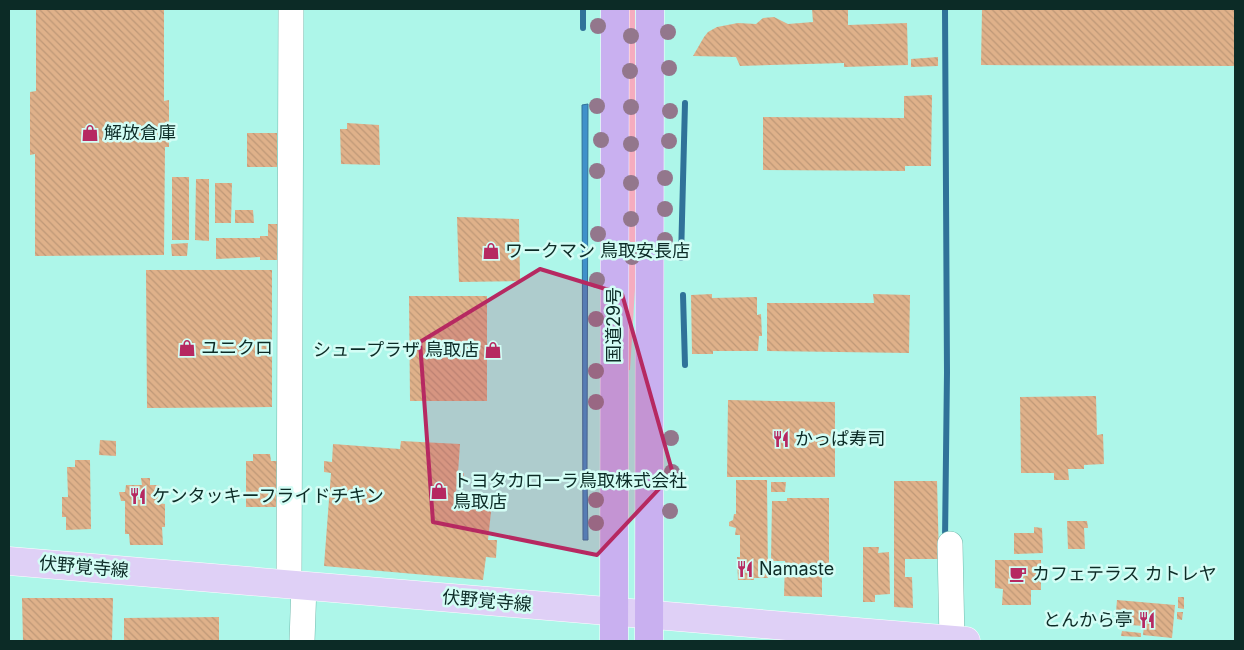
<svg xmlns="http://www.w3.org/2000/svg" width="1244" height="650" font-family="Inter,'Noto Sans JP',sans-serif">
<defs>
<pattern id="building-back-hatch" width="6" height="6" patternUnits="userSpaceOnUse" patternTransform="scale(1.25)"><rect width="6" height="6" fill="#dfb18a"/><path d="M-1 5l2 2M0 0l6 6M5-1l2 2" fill="none" stroke="#be9877"/></pattern>
</defs>
<rect width="100%" height="100%" fill="#adf6e9"/>
<path fill="#f5acbf" d="M626 9H635L637 257 630 370 626 371Z"/>
<path fill="#3f91ca" stroke="#307299" d="M588 104 587 475 588 540H583L582 105Z"/>
<g fill="none" stroke-linecap="round" stroke-linejoin="round">
<path stroke="#307299" stroke-width="6" d="M583 9V28
M945 9 947 372 945 540
M681 258 685 103
M683 295 685 365"/>
</g>
<path fill="url(#building-back-hatch)" d="M36 9H164V101L169 100V147H165L164 255 35 256V154L30 155V92L36 91Z
M812 9H848V25L907 23 908 65 844 67V63L740 66 736 57 693 56 704 37 708 32 717 27 738 23 756 24 763 18 774 17 788 24 813 22Z
M982 9H1235V66L981 65Z
M938 57V66L911 67V59Z
M932 95 931 166H905V171L763 170V117L904 118V96Z
M347 123 379 125 380 165 341 164 340 129H347Z
M247 133H277V167H247Z
M172 177H189V240H172Z
M196 179H209V241L195 240Z
M215 183H232L231 223H215Z
M235 210H253L254 223H235Z
M457 217 519 219 520 281 459 282Z
M268 224H279V260H260V257L216 259V238H260V236H268Z
M188 243 187 256H172L171 244Z
M146 270H272V407L147 408Z
M712 294V298L757 297V315L761 314 762 336H759L758 351H713V354H692L691 295Z
M873 294 910 295 909 353 767 351V303H874Z
M409 296H487V401H410Z
M1096 396 1097 435 1103 434 1104 464 1084 465V469H1068L1069 480H1054V473H1021L1020 397Z
M728 400 835 402V477H727Z
M100 440 116 441V456L99 455Z
M401 441 460 444 458 473H464L463 484 457 483 455 499 492 503 488 540H497L496 558 486 557 483 580 324 566 331 473 324 472V461L332 462 333 444 400 449Z
M253 454H270L271 461H277L276 507H246V461H253Z
M75 460H90L91 529 66 530V517H62V497H68L67 467H75Z
M141 478H150V485H159L158 503 165 504V527H162L163 545H130L129 534H125V501H121L119 492H125L126 485H142Z
M736 480H767L768 578H754V580H738L737 557H740V535H735L736 528 729 526V522L733 520 734 514H736Z
M894 481H937L939 559H905V577H912L913 608 894 607Z
M771 482H786L785 492H771Z
M787 498H829V565L822 566V597L784 596 785 561H771L772 501H787Z
M1067 521H1087L1088 528H1084L1085 549H1068Z
M1034 527 1042 528 1043 553 1014 554V533H1034Z
M863 547H879L878 553 889 552 890 594 875 595V602H863Z
M995 560H1041V590H1031V605H1002L1003 589 995 588Z
M1178 597H1184V609L1178 608Z
M22 598H113L112 641H23Z
M1117 600 1175 605 1172 638 1143 635 1144 626 1115 624Z
M1177 612H1183L1182 620 1177 619Z
M219 617V641H124V618Z
M1122 631 1141 633V637L1121 636Z"/>
<g fill="none" stroke-linecap="round" stroke-linejoin="round">
<g stroke="#73bbae" stroke-width="26">
<path id="minor" d="M950 544 952 641
M289 583 291 9
M302 641 304 585"/>
</g>
<g stroke="#fff" stroke-width="29">
<path id="major" d="M9 561 966 641"/>
</g>
<g stroke="#fff" stroke-width="29">
<path id="highway" d="M614 641 615 9
M649 641 650 9"/>
</g>
<use href="#minor" stroke="#fff" stroke-width="25"/>
<use href="#major" stroke="#dfd0f6" stroke-width="28"/>
<use href="#highway" stroke="#c9b0f0" stroke-width="28"/>
</g>
<g fill="#93778c">
<circle cx="598" cy="26" r="8"/>
<circle cx="668" cy="32" r="8"/>
<circle cx="631" cy="36" r="8"/>
<circle cx="669" cy="68" r="8"/>
<circle cx="630" cy="71" r="8"/>
<circle cx="597" cy="106" r="8"/>
<circle cx="631" cy="107" r="8"/>
<circle cx="670" cy="111" r="8"/>
<circle cx="601" cy="140" r="8"/>
<circle cx="669" cy="141" r="8"/>
<circle cx="631" cy="144" r="8"/>
<circle cx="597" cy="171" r="8"/>
<circle cx="665" cy="178" r="8"/>
<circle cx="631" cy="183" r="8"/>
<circle cx="665" cy="209" r="8"/>
<circle cx="631" cy="219" r="8"/>
<circle cx="598" cy="234" r="8"/>
<circle cx="665" cy="240" r="8"/>
<circle cx="632" cy="257" r="8"/>
<circle cx="597" cy="280" r="8"/>
<circle cx="596" cy="319" r="8"/>
<circle cx="596" cy="371" r="8"/>
<circle cx="596" cy="402" r="8"/>
<circle cx="671" cy="438" r="8"/>
<circle cx="672" cy="472" r="8"/>
<circle cx="596" cy="500" r="8"/>
<circle cx="670" cy="511" r="8"/>
<circle cx="596" cy="523" r="8"/>
</g>
<path fill="#b62961" fill-opacity="0.2" stroke="#b62961" stroke-width="4" stroke-linejoin="round" d="M540 269 622 294 673 474 597 555 433 522 420 342Z"/>
<defs>
<g id="shop-bare" transform="scale(1.35)"><path d="M-5-2.5h2.3a2.7 3.5 0 0 1 5.4 0H5L5.5 6h-11ZM-1.5-2.5h3a1.5 2.3 0 0 0-3 0Z" fill="#b62961" stroke="#d3fdf5" stroke-width="2.5" paint-order="stroke"/></g>
<g id="restaurant-bare" transform="scale(1.35)"><path d="M-5-6h1v4h1v-4h1v4h1v-4h1v5L-1.5 .5V6h-2V.5L-5-1ZM5-6V6H3V1.5H1.5Q1.5-4 5-6Z" fill="#b62961" stroke="#d3fdf5" stroke-width="2.5" paint-order="stroke"/></g>
<g id="cafe-bare" transform="scale(1.35)"><path d="M-5.5-4.5H6V0H3Q3 3.5 0 3.5H-2.5Q-5.5 3.5-5.5 0ZM3-3.2v2h1.7v-2ZM-6 4.5H4V6H-6Z" fill="#b62961" stroke="#d3fdf5" stroke-width="2.5" paint-order="stroke"/></g>
</defs>
<g fill-rule="evenodd">
<use href="#shop-bare" x="90" y="133"/>
<use href="#shop-bare" x="491" y="251"/>
<use href="#shop-bare" x="187" y="348"/>
<use href="#shop-bare" x="493" y="350"/>
<use href="#restaurant-bare" x="781" y="439"/>
<use href="#shop-bare" x="439" y="491"/>
<use href="#restaurant-bare" x="138" y="496"/>
<use href="#restaurant-bare" x="745" y="569"/>
<use href="#cafe-bare" x="1018" y="574"/>
<use href="#restaurant-bare" x="1147" y="620"/>
</g>
<g text-anchor="middle" stroke-width="5" stroke-linejoin="round" paint-order="stroke">
<g font-size="18" fill="#0c2b26" stroke="#d3fdf5" text-anchor="start">
<text x="104" y="139">解放倉庫</text>
<text x="505" y="257">ワークマン 鳥取安長店</text>
<text x="201" y="354">ユニクロ</text>
<text x="479" y="356" text-anchor="end">シュープラザ 鳥取店</text>
<text x="795" y="445">かっぱ寿司</text>
<text x="453" y="487">トヨタカローラ鳥取株式会社<tspan x="453" dy="21">鳥取店</tspan></text>
<text x="152" y="502">ケンタッキーフライドチキン</text>
<text x="759" y="575">Namaste</text>
<text x="1032" y="580">カフェテラス カトレヤ</text>
<text x="1133" y="626" text-anchor="end">とんから亭</text>
</g>
<g font-size="18" fill="#0c2b26" stroke="#d3fdf5">
<text transform="translate(614 325) rotate(-90)" y="6">国道29号</text>
<text transform="translate(84 567) rotate(5)" y="6">伏野覚寺線</text>
<text transform="translate(487 601) rotate(5)" y="6">伏野覚寺線</text>
</g>
</g>
<rect width="1244" height="650" fill="none" stroke="#0c2b26" stroke-width="20"/>
</svg>
